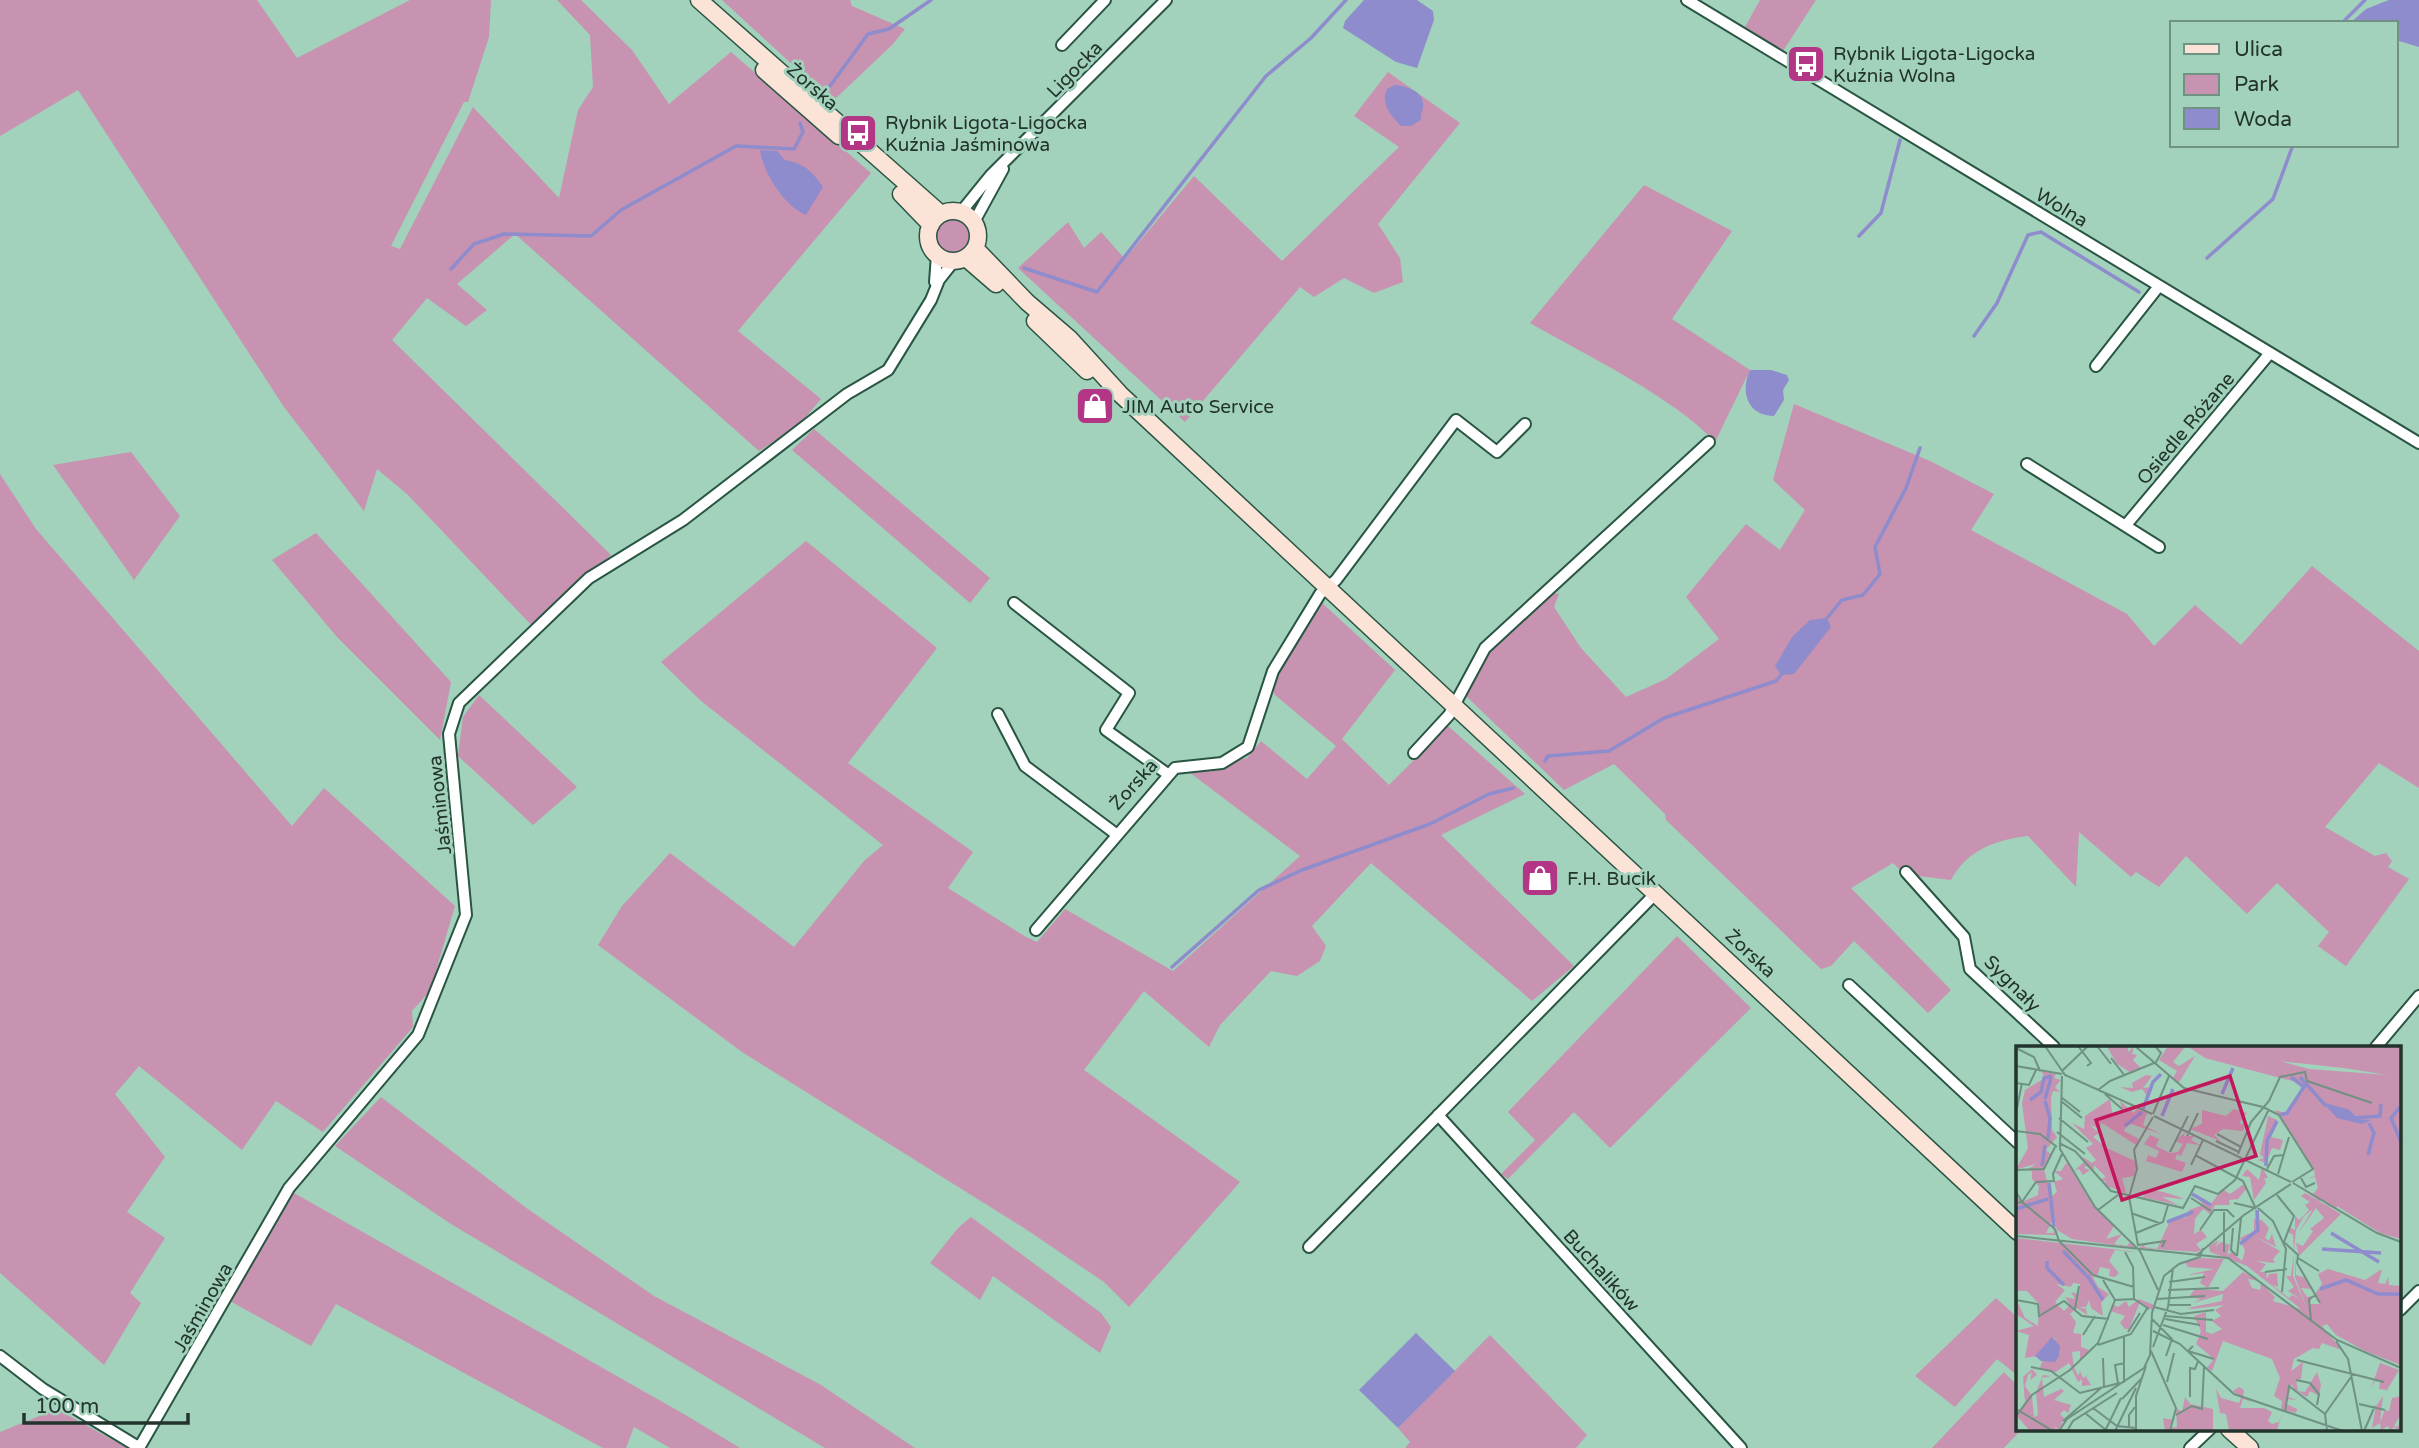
<svg xmlns="http://www.w3.org/2000/svg" width="2419" height="1448" font-family="'Varela Round',sans-serif">
<rect width="100%" height="100%" fill="#a2d1bc"/>
<path fill="#c893b0" d="M0 0H257L297 58 410 0H491L489 37 468 102H464L391 246 400 249 473 107 559 198 578 110 593 87 590 35 557 0H581L632 50 669 104 731 52 871 173 738 331 821 399 798 426 759 451 515 234 457 284 487 310 466 326 427 298 392 340 611 555 533 627 407 494 377 469 364 511 284 407 78 90 0 136Z
M722 0H850L852 6 905 29 892 45 835 99 829 98Z
M1760 0H1816L1783 51 1745 27Z
M1388 72 1460 123 1378 224 1400 258 1403 282 1374 293 1344 278 1314 297 1300 287 1185 422 1018 268 1068 222 1084 248 1101 232 1125 259 1194 176 1282 261 1399 147 1354 116Z
M1644 185 1732 231 1672 319 1750 370 1715 442C1675 398 1584 354 1530 323Z
M937 236a17 17 0 1 1 34 0a17 17 0 1 1-34 0Z
M1794 404 1930 461 1994 494 1971 530 2127 614 2154 646 2195 605 2241 645 2312 566 2419 651V788L2379 763 2325 827 2375 856 2386 853 2392 861 2388 867 2409 879 2346 966 2318 946 2329 932 2277 883 2247 914 2186 856 2159 887 2136 872 2131 877 2079 832 2076 887 2028 836C1995 840 1967 850 1951 880L1918 876 1910 866 1900 870 1893 863 1851 888 1951 990 1928 1013 1854 941 1831 966 1821 969 1666 820 1665 814 1614 764 1564 790 1466 696 1488 652 1553 593 1559 594 1554 607 1581 648 1626 697 1666 679 1719 639 1686 597 1746 524 1780 550 1805 510 1773 480Z
M814 429 990 578 970 603 792 450Z
M131 452 180 516 134 580 53 465Z
M0 474 36 529 292 826 324 788 455 906 430 991 412 1011 413 1027 323 1132 276 1101 242 1150 139 1066 115 1094 165 1157 127 1212 165 1238 130 1293 141 1303 104 1365 0 1273Z
M316 533 451 682 440 740 337 637 272 560Z
M806 541 937 648 848 763 973 852 948 888 1026 937 1037 942 1065 909 1173 971 1300 856 1189 772 1247 758 1261 741 1307 779 1336 746 1275 695 1269 684 1321 602 1395 670 1342 739 1389 785 1448 726 1525 794 1441 835 1574 966 1532 1001 1371 863 1312 926 1326 946 1320 961 1297 976 1271 971 1220 1025 1209 1047 1144 991 1084 1070 1240 1182 1129 1307 1104 1282 1024 1228 742 1052 598 945 622 906 670 853 794 947 864 861 883 845 700 700 661 662Z
M479 695 577 787 533 825 458 756 463 717Z
M1677 936 1751 1008 1610 1148 1574 1112 1508 1179 1501 1174 1535 1140 1508 1112Z
M381 1097 525 1207 654 1296 821 1385 915 1448H825L451 1224 335 1146Z
M294 1193 689 1417 740 1448H670L634 1427 626 1448H603L336 1304 311 1346 230 1301Z
M971 1217 1101 1313 1111 1327 1100 1353 993 1276 980 1300 930 1263 958 1228Z
M1996 1298 2018 1318V1376L1997 1359 1955 1407 1915 1376Z
M1490 1335 1587 1435 1576 1448H1405L1410 1442 1398 1428Z
M2004 1372 2018 1386V1429H2022L2004 1448H1932Z
M57 1409 127 1448H0V1432Z"/>
<path fill="#8e8ccc" d="M1364 0H1417L1433 11 1434 20 1417 68 1396 62 1343 28 1345 21Z
M2389 0H2419V47L2396 40V23H2350L2366 9Z
M1395 85C1406 86 1422 91 1423 103 1424 110 1420 112 1421 120L1411 126H1401C1391 116 1380 103 1387 89Z
M760 150 777 151 785 160C804 163 813 172 823 187L806 215C784 206 763 172 760 150Z
M1750 370H1771L1787 375 1789 380 1783 390 1784 400 1774 416C1747 416 1740 391 1750 370Z
M1827 618 1831 627 1794 674 1781 675 1775 666 1792 637 1810 620Z
M1416 1333 1455 1371 1398 1428 1359 1390Z"/>
<g fill="none" stroke-linecap="round" stroke-linejoin="round">
<path stroke="#8e8ccc" stroke-width="3.5" d="M2342 23 2365 0
M827 90 868 34 889 29 931 0
M1859 236 1881 213 1900 140
M2207 258 2273 199 2293 145
M1024 268 1097 292 1266 76 1311 38 1346 0
M451 269 474 244 504 234 591 236 621 210 736 146 794 149 803 132 800 123
M1974 336 1997 303 2028 235 2041 232 2139 292
M1827 618 1842 600 1863 595 1880 574 1875 547 1906 488 1920 448
M1545 761 1548 756 1609 751 1664 718 1776 681 1781 675
M1172 967 1259 890 1302 870 1430 824 1489 794 1513 788"/>
<g stroke="#295543" stroke-width="14">
<path id="minor" d="M1687 0 2419 443
M1062 45 1105 0
M961 212 991 175 1166 0
M974 222 1003 169
M935 282 937 255
M2096 366 2159 286
M2027 464 2159 547
M2126 525 2270 353
M1014 603 1129 693 1106 730 1169 775
M998 714 1025 766 1116 834
M1414 753 1449 715 1485 648 1709 442
M1906 872 1964 937 1970 969 2054 1047
M1036 930 1175 768 1222 763 1248 747 1273 671 1320 594 1336 580 1456 420 1497 452 1525 424
M1849 985 2018 1143
M2376 1047 2419 996
M1438 1115 1741 1448
M1309 1247 1656 893
M2400 1310 2419 1291
M0 1356 43 1389 140 1448
M139 1448 289 1188 418 1035 466 915 449 734 459 703 589 578 683 520 847 394 888 370 931 300 939 280 954 261
M2190 1448 2210 1429"/>
</g>
<g stroke="#295543" stroke-width="19">
<path id="secondary" d="M699 0 941 214
M764 70 839 136
M901 194 931 225
M928 236a25 25 0 1 1 50 0a25 25 0 1 1-50 0Z
M975 248 1027 302 1069 338 1120 394 2018 1232
M966 258 996 284
M1035 321 1087 371
M2229 1429 2250 1448"/>
</g>
<use href="#minor" stroke="#fff" stroke-width="10"/>
<use href="#secondary" stroke="#fbe3d8" stroke-width="16"/>
</g>
<defs>
<g id="bus-square" transform="scale(2.0125)"><rect x="-9" y="-9" width="18" height="18" rx="4" fill="#b33686" stroke="#a2d1bc"/><path d="M-5-6H5V4H4V6H2V4H-2V6H-4V4H-5ZM-3.5-4V0h7V-4ZM-3.5 1.2v1.5H-2V1.2ZM2 1.2v1.5H3.5V1.2Z" fill="#fff"/></g>
<g id="shop-square" transform="scale(2.0125)"><rect x="-9" y="-9" width="18" height="18" rx="4" fill="#b33686" stroke="#a2d1bc"/><path d="M-5-2.5h2.3a2.7 3.5 0 0 1 5.4 0H5L5.5 6h-11ZM-1.5-2.5h3a1.5 2.3 0 0 0-3 0Z" fill="#fff"/></g>
</defs>
<g fill-rule="evenodd">
<use href="#bus-square" x="1806" y="64"/>
<use href="#bus-square" x="858" y="133"/>
<use href="#shop-square" x="1095" y="406"/>
<use href="#shop-square" x="1540" y="878"/>
</g>
<g text-anchor="middle" stroke-width="6" stroke-linejoin="round" paint-order="stroke">
<g font-size="19" fill="#22342c" stroke="#a2d1bc" text-anchor="start">
<text x="1833" y="60">Rybnik Ligota-Ligocka<tspan x="1833" dy="22">Kuźnia Wolna</tspan></text>
<text x="885" y="129">Rybnik Ligota-Ligocka<tspan x="885" dy="22">Kuźnia Jaśminowa</tspan></text>
<text x="1122" y="413">JIM Auto Service</text>
<text x="1567" y="885">F.H. Bucik</text>
</g>
<g font-size="19" fill="#22342c" stroke="#a2d1bc">
<text transform="translate(1074 69) rotate(-46)" y="7">Ligocka</text>
<text transform="translate(813 86) rotate(41)" y="7">Żorska</text>
<text transform="translate(2062 207) rotate(31)" y="7">Wolna</text>
<text transform="translate(2185 428) rotate(-50)" y="7">Osiedle Różane</text>
<text transform="translate(1133 784) rotate(-48)" y="7">Żorska</text>
<text transform="translate(439 805) rotate(-96)" y="7">Jaśminowa</text>
<text transform="translate(1751 953) rotate(43)" y="7">Żorska</text>
<text transform="translate(2013 983) rotate(45)" y="7">Sygnały</text>
<text transform="translate(1602 1270) rotate(48)" y="7">Buchalików</text>
<text transform="translate(202 1307) rotate(-60)" y="7">Jaśminowa</text>
</g>
</g>
<g transform="translate(2016 1046)">
<rect width="385" height="385" fill="#a2d1bc"/>
<path d="M91 0H112V6L118 0 116 8 121 9 117 14 126 23 115 27 100 17ZM152 0 169 1 157 16 163 20 179 10 162 38 157 32 161 25 143 14ZM171 0H385V193L364 187 321 160 320 163 312 160 306 156 314 160H317L306 154 303 155 286 143 296 149 302 142 299 131 291 133 299 130 298 124 259 64 269 67 288 42 280 36 189 12ZM264 15 328 22 371 29 293 23ZM25 25 40 28 38 32 45 34 39 41 44 46 37 45 35 52 36 84 41 91 30 104 36 109 28 123 35 151 41 146 38 136 47 133 38 125H45L51 116 77 160 98 180 90 193 106 188 98 198 111 200 114 196 119 202 56 193 41 184 38 171 30 187H38L37 182 41 189 0 188V151L6 156 22 149 23 140 16 133V125L11 124 20 118 1 123 0 134V123L12 102 6 57 9 44 29 32ZM130 29 136 30 127 42 137 41 133 52 126 43 116 46 104 41 117 42 116 37ZM94 53 97 71 106 63 104 55 118 67 121 63 131 67 127 79 145 88 112 77 108 85 123 93 120 99 86 77 82 82 74 79 83 87 77 91 91 102 121 116 118 130 106 132 110 147 88 139 90 135 83 134 90 131 78 119V124L70 120 68 122 74 124 67 129 63 123 58 125 68 116 67 111 76 117 80 114 70 102 77 98 56 77 68 83 69 70ZM218 63 231 67 223 77 229 79 227 85 207 83 198 89 205 95 174 83 186 78V64L210 70ZM252 70 261 74 255 91 267 94 264 104 256 102 250 117 242 114 248 112 244 108ZM169 86 168 90H178L175 94 184 99 171 97 165 110 161 108 159 113 170 117 166 126 130 115 132 109 140 112 143 105 128 98 134 89 143 93 140 100 154 107 162 106 167 98 159 95ZM246 121 252 132H248L250 137 238 154 234 131 226 130 231 123 243 134ZM228 138 231 142 222 153 213 154 214 159H199L194 168 187 163 179 173 178 188 185 184 191 191 180 198 185 204 181 206 123 202 130 197 128 201 141 203 154 175 171 171 173 164 187 159 181 150 195 158 206 143 214 148ZM134 144 148 146 169 153 146 151 162 159 126 151ZM289 147 325 168 283 210 280 197 287 200 297 185 294 183 308 172 300 162 281 189 297 163 288 170 280 184 278 205 277 189 271 185 273 181 279 184V170L283 174 293 164 289 159 294 156 285 150ZM238 173 246 174 253 182 249 192 253 195 256 188 260 201 238 190 264 205 257 213 259 217 240 215 250 218 244 226H250L251 233 253 228 261 227 262 241 256 239 273 252 276 249 284 253 272 245 278 241 270 230H275L278 207 277 230 291 263 279 231V207L280 229 289 232 295 243 285 242 291 251 297 250 293 258H304L299 248 306 238 302 228 312 223 349 234 366 223 362 237 369 238 372 231 373 239 385 240V319L349 305 320 289 311 278 306 280 326 304 306 297 303 303 297 302 278 313 275 325 287 316 285 333 280 334 282 345 289 346 301 326 305 339 303 350 294 345 291 351 278 343 276 338 272 351 281 354 270 353V358L281 363 280 367 265 364 266 355 258 350 264 332 256 313 207 295 196 325 191 322 198 313 180 298 185 285 178 270 190 266V286L196 288 206 283 196 275 205 270 199 264 208 259 176 263 172 262 206 255 207 248 177 257 185 253 173 251 179 243 207 245 227 226 243 235 232 233 236 242 244 244 245 237 259 251 257 255 285 263 231 220 194 206 193 200 203 194 199 201 205 196 214 199 211 209 216 206 226 215 229 205 224 192 238 185ZM0 192 122 206 99 204 93 215 103 227 99 231 93 230 94 223 84 221 81 231 76 229 82 241 93 248 85 257 87 270 75 262 73 254 70 261H63L70 263 71 269 61 262 54 268 60 276 57 287 65 288V301L73 304 64 315V305L56 306 58 321 62 330 64 325 67 332 74 328 70 331 75 339 66 340V333L62 336 53 317 38 327 24 322 26 316 43 310 38 291 22 310 9 312 13 289 0 285 18 280 0 268ZM57 237 64 238 63 248 55 246 59 253 49 251 54 259 48 265 39 256 49 244 40 238 55 241ZM11 245 23 258 22 280 9 272 1 255 2 245ZM185 212 208 213 192 242 184 237 188 227 171 229 198 223 172 221 169 216ZM123 253 138 259 136 264 124 256 113 283H109L104 277 109 270 95 265 96 258 102 261 110 255 113 261ZM364 317 383 324 371 344 363 343 364 336 359 335 355 342ZM16 323 21 329 14 334 16 326 12 329 9 340 16 350 18 371 22 369 20 346 27 329 35 330 26 332 28 351 45 343 48 345 38 354 55 359 52 367 48 364 44 368 48 372 43 385 39 380 40 385H14L0 369 9 356 7 331ZM223 341 228 344 227 351 237 356 227 353 224 362H248L256 366 252 375 256 378 263 376 266 366 261 385H213L210 368 204 367 200 343 205 352 223 357 225 352 217 345ZM367 350 364 376 369 364 373 365 376 352 385 350V368L378 380 382 381 385 372V385L378 381 374 385 372 380 365 384 364 377 356 382 360 360ZM169 351 174 358 197 363V385H149L147 372 157 374 153 382 161 381 160 362 166 366Z" fill="#c893b0" fill-rule="evenodd"/>
<path d="M311 61 331 65 340 73 355 74 346 78 321 72ZM36 291 44 300 43 310 39 316 25 315 19 310Z" fill="#8e8ccc"/>
<path fill="none" stroke="#8e8ccc" stroke-width="3.5" d="M284 31 309 59 332 65 339 72 364 70 365 58M206 48 217 22M29 53 35 32M14 54 25 46 28 32 36 30M29 55 34 72 32 93M384 61 375 72 385 96M127 63 137 36 145 28M264 69 271 67 288 41 275 31M146 70 157 43M109 80 126 66M352 109 358 87 353 77M26 120 29 99M250 120 251 95 261 75M33 137 38 181M176 148 195 159M0 163 32 153M151 176 177 166M315 187 363 216M224 198 242 184 241 164M306 203 365 207M47 205 70 229M31 215V222L48 239M71 229 87 254M304 243 330 234 362 248H385"/>
<path fill="none" stroke="#6f9282" stroke-width="2" d="M29 0 49 29 136 68M62 0 75 17 71 20M81 0 95 18M119 0 168 42 247 61 263 69 297 123 276 136M0 2 18 11 24 25M95 12 109 30M139 18 145 7 139 0M0 20 46 28M46 25 72 0M46 30 44 103 79 161 124 205 142 244M0 37 13 39 20 24M82 44 94 35 138 17M89 48 106 63M45 51 64 66M45 55 66 72M0 67 6 37M137 68 153 30M138 70 275 136M137 71 118 104 121 123 113 151 122 199 149 195 146 201M43 72 72 96M0 85 24 88 41 101M41 86 69 108M201 88 225 101M171 90 182 67M200 95 223 106M43 97 59 105 95 145 167 162 179 140 202 148 219 134 253 63M154 106 172 70M222 108 235 76 253 55 264 31 289 26 291 35 356 57M179 109 227 135 240 163M175 119 187 94M251 123 258 110 268 109M0 124 28 123 39 101M262 128 273 91M284 130 290 141 299 137M277 137 361 187 385 196M0 146 6 156 20 136 38 135 37 128 46 108M261 149 278 170 268 196 282 209 281 217 304 257M175 152 195 165M0 157 6 156 39 183 43 195 77 229 118 241M218 157 239 162M242 162 257 175 270 203 266 246M82 164 102 149M115 167 143 177M217 182 215 204 220 209M184 184 198 164H211L218 171M120 187 147 176 152 159M0 190 212 212 321 294 385 322M109 206 117 221 118 253M208 206V166M180 210 228 169 275 138M221 210 225 172M282 212 303 225M249 226 271 223M87 234 99 254M153 236 189 231M152 244 203 242M141 253 189 250M0 254 22 258 23 270 48 255 66 270 93 273M99 254 118 253 133 263M152 259H175M138 261 165 268 198 264M59 263 63 240M149 270 197 274M135 272 156 293 150 310M149 273 184 279M295 275 293 253 300 249M147 279 192 293M137 285 164 298 218 348 327 385M112 286 124 267M67 289 79 270M320 295 332 313 346 385M82 299 115 288 132 261M177 300 172 305 198 313M137 301 152 261 157 222M135 305 160 362 154 385M87 312 88 341M281 314 368 336M15 321 35 325 64 347 104 337M280 334 294 337 303 348 301 359M151 336 158 307M102 337 99 319 109 317M108 337V290M174 351V322L179 323 182 315M106 353 126 332M343 358 369 364M77 362 101 380 120 382M0 363 37 385M269 366 273 340 309 368M69 367 90 384M1 369 16 349 54 324 82 297 99 254M160 369 176 360 186 363 188 320M47 375 85 342M113 382V369L119 361M43 385 51 373 128 322 134 309 136 267 148 230 163 218 184 211 187 202M51 385 57 375 101 347M89 385 105 352M99 385 120 342M120 385V350L130 320M311 385 309 368 335 331M354 385H348L359 360"/>
<path fill="#c2185b" fill-opacity="0.15" stroke="#c2185b" stroke-width="3.5" d="M214 30 240 110 106 154 80 74Z"/>
<rect width="385" height="385" fill="none" stroke="#22342c" stroke-width="3.5"/>
</g>
<rect x="2170" y="21" width="228" height="126" fill="#a2d1bc" stroke="#6f9282" stroke-width="2"/>
<rect x="2184" y="44" width="35" height="10" fill="#fbe3d8" stroke="#6f9282" stroke-width="2"/>
<text x="2234" y="56" font-size="21" fill="#22342c">Ulica</text>
<rect x="2184" y="74" width="35" height="21" fill="#c893b0" stroke="#6f9282" stroke-width="2"/>
<text x="2234" y="91" font-size="21" fill="#22342c">Park</text>
<rect x="2184" y="108" width="35" height="21" fill="#8e8ccc" stroke="#6f9282" stroke-width="2"/>
<text x="2234" y="126" font-size="21" fill="#22342c">Woda</text>
<path d="M24 1413v10h164v-10" fill="none" stroke="#22342c" stroke-width="3.5"/>
<text x="35" y="1413" font-size="21" fill="#22342c" stroke="#a2d1bc" stroke-width="5" paint-order="stroke">100 m</text>
</svg>
